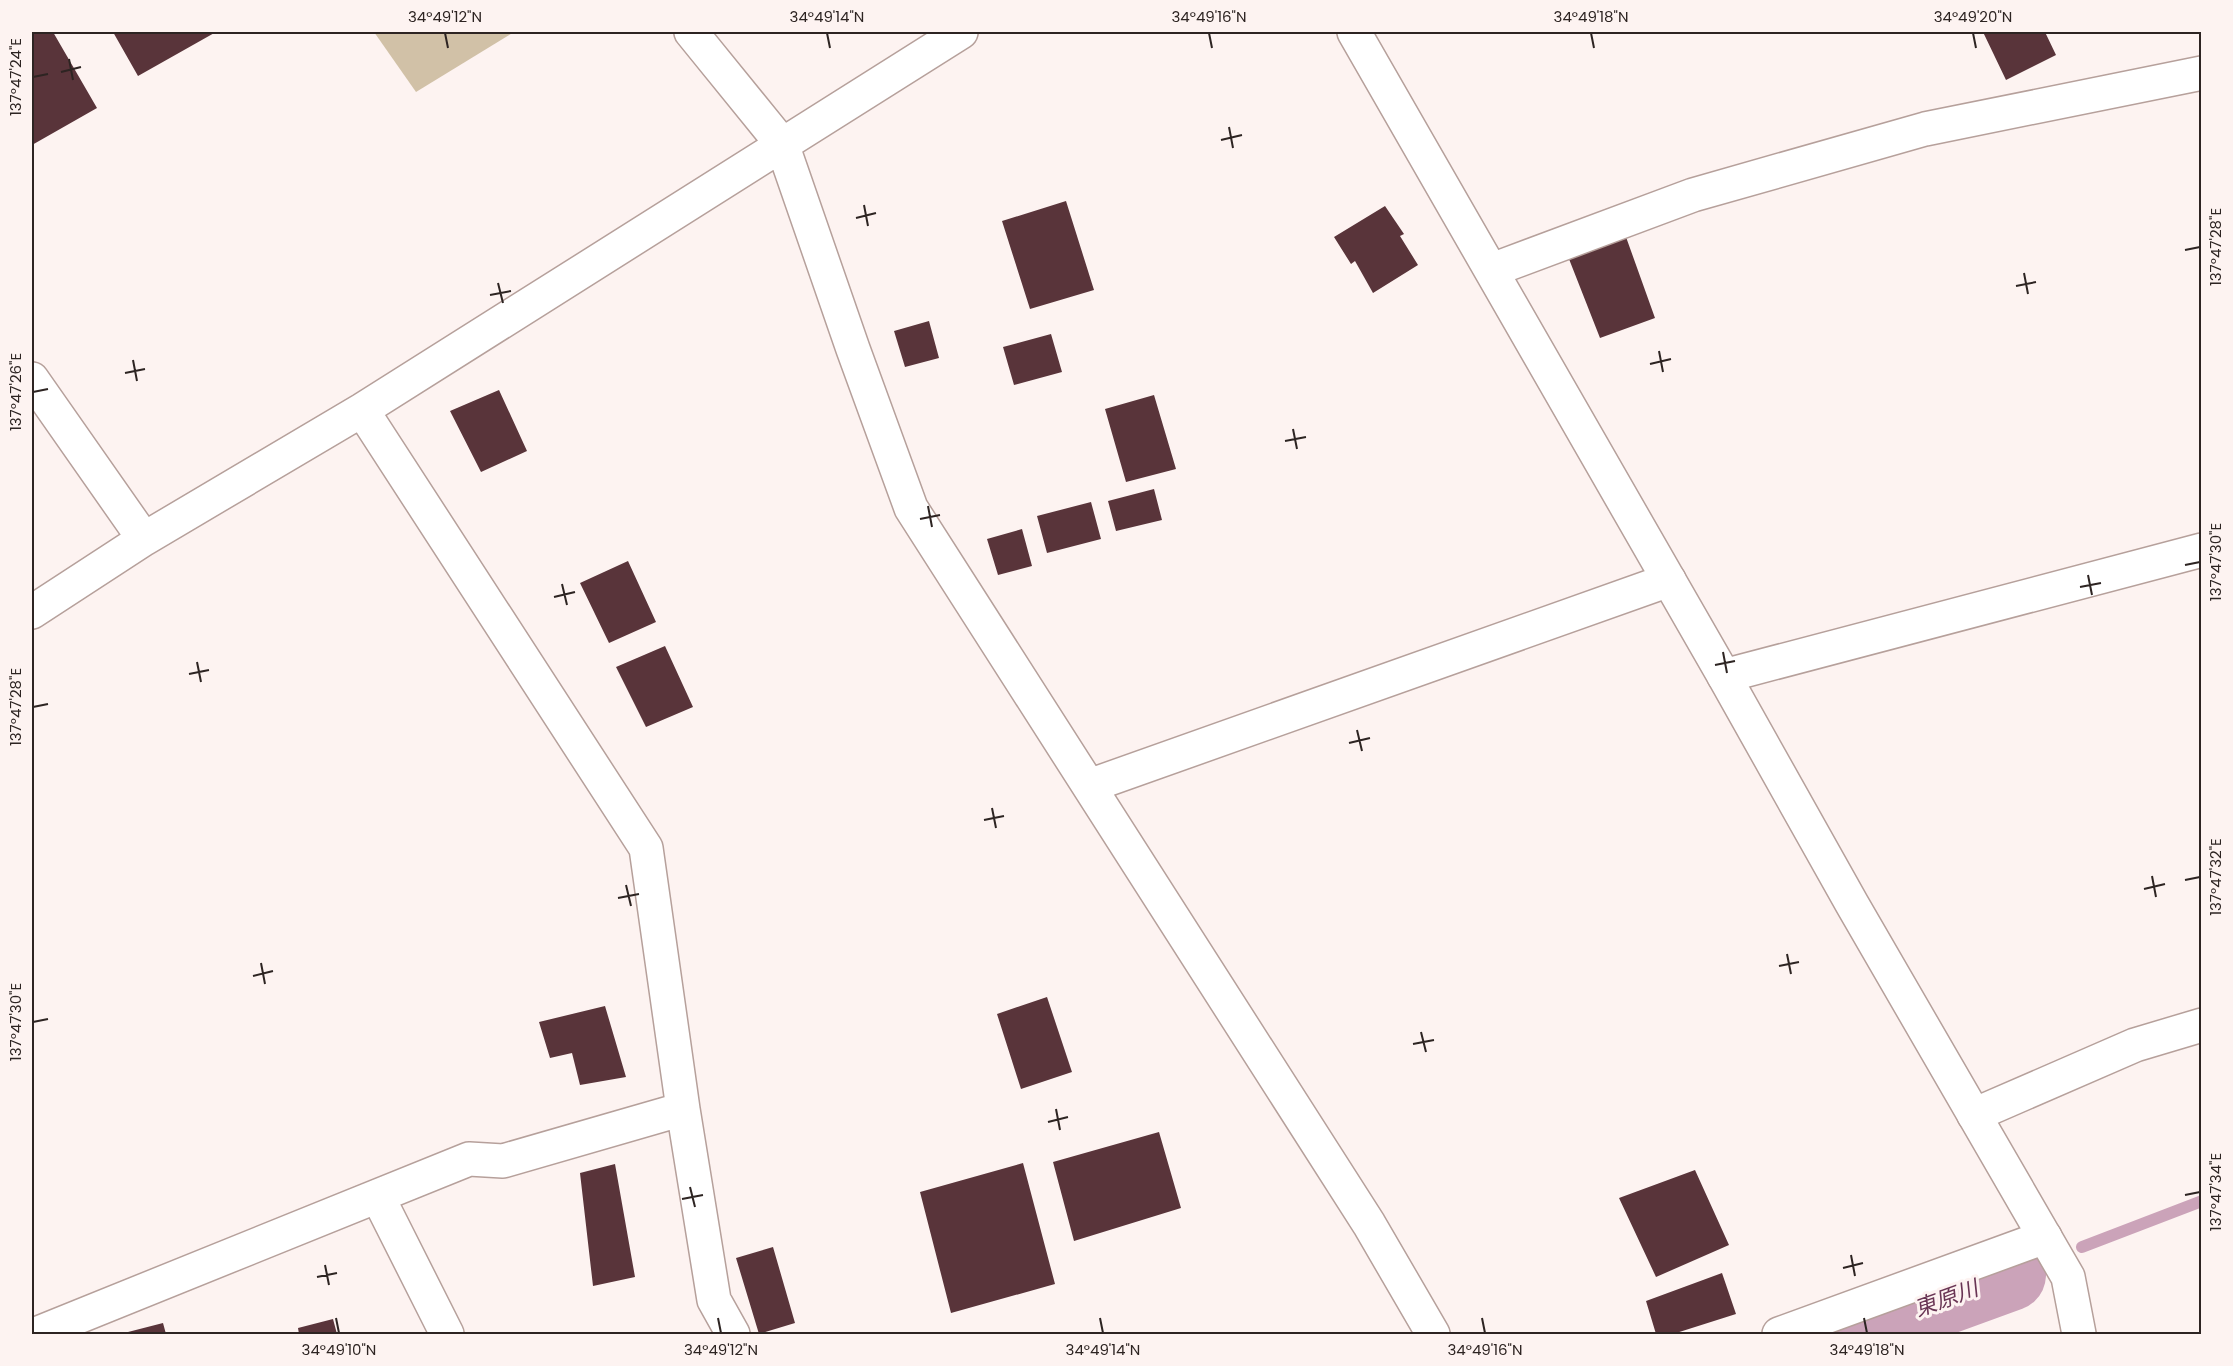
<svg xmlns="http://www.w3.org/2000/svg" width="2233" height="1366" font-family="Poppins,'Noto Sans JP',sans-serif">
<rect width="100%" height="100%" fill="#fdf3f1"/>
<path fill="#d1c1a7" d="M374 32H514L416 92Z"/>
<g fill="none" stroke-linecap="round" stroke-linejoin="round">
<path stroke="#cba3b9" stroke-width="12" d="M2082 1247 2202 1201"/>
<path stroke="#cba3b9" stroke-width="72" d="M1848 1334 2010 1275"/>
</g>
<path fill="#59343a" d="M32 32H53L97 108 32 145Z
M113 32H216L138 76Z
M1983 32H2045L2056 55 2006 80Z
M1066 201 1094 290 1030 309 1002 221Z
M1385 206 1404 234 1400 236 1418 265 1373 293 1355 261 1351 264 1334 237Z
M1626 237 1655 318 1600 338 1569 259Z
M929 321 939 358 905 367 894 331Z
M1051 334 1062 372 1014 385 1003 347Z
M499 390 527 451 481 472 450 411Z
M1154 395 1176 469 1126 482 1105 409Z
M1154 489 1162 520 1116 531 1108 501Z
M1091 502 1101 539 1047 553 1037 516Z
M1022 529 1032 566 998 575 987 539Z
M628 561 656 622 609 643 580 583Z
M665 646 693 707 646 727 616 667Z
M1047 997 1072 1072 1021 1089 997 1014Z
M605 1006 626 1077 580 1085 572 1053 550 1058 539 1022Z
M1159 1132 1181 1208 1074 1241 1053 1162Z
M1023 1163 1055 1284 951 1313 920 1192Z
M615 1164 635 1277 593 1286 580 1173Z
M1695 1170 1729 1245 1656 1277 1619 1198Z
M773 1247 795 1323 759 1334 736 1258Z
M1722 1273 1736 1314 1673 1334H1656L1646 1301Z
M333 1319 337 1334H299L298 1328Z
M163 1323 166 1334H128V1332Z"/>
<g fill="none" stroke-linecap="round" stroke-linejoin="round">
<g stroke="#b6a09b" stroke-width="36">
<path id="minor" d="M691 32 782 144 853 349 911 508 1369 1224 1433 1334
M1492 270 1693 195 1925 129 2202 73
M32 379 144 539
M362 410 646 848 683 1109 714 1300 733 1334
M32 612 144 539 362 410 961 32
M1724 676 2202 550
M1089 786 1669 580
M1974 1115 2135 1045 2202 1025
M378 1197 447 1334
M36 1334 469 1159 503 1161 683 1109
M1779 1334 2045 1237"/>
</g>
<g stroke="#b6a09b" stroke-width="36">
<path id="tertiary" d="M1354 32 1724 676 1852 904 2068 1277 2079 1334"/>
</g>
<use href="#minor" stroke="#fff" stroke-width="33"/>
<use href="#tertiary" stroke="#fff" stroke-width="33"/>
</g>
<path fill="none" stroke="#2d2422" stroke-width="2" d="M445 33 448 48M827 33 830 48M1209 33 1212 48M1591 33 1594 48M1973 33 1976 48M69 59 73 80M61 72 81 67M33 77 48 74M1229 127 1233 148M1221 140 1242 135M864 205 868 226M856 218 876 213M2185 250 2200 247M2024 273 2028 294M498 283 503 303M2016 286 2036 282M490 295 511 291M1659 351 1663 372M133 360 137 381M1650 364 1671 359M125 373 145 369M33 392 48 389M1293 429 1297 449M1285 441 1306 437M928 506 932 527M920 519 940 515M2185 565 2200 562M2088 575 2092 595M562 584 567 605M2080 587 2101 583M554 597 575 592M1723 652 1727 673M197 662 201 682M1715 665 1735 661M189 674 209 670M33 707 48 704M1357 730 1362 751M1349 743 1370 738M992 808 996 828M984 820 1004 816M2152 876 2156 897M2185 880 2200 877M626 885 631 906M2144 889 2165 884M618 898 639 894M1787 954 1791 974M261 963 265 984M1779 966 1799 962M253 976 273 971M33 1022 48 1019M1421 1032 1426 1052M1413 1044 1434 1040M1056 1109 1060 1130M1048 1122 1068 1117M690 1187 695 1207M2185 1195 2200 1192M682 1199 703 1195M1851 1255 1855 1276M325 1265 329 1285M1843 1268 1863 1263M317 1277 337 1273M336 1318 339 1333M718 1318 721 1333M1100 1318 1103 1333M1482 1318 1485 1333M1864 1318 1867 1333"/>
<g text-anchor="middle" stroke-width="6" stroke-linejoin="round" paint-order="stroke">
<g font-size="22" font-style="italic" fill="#693554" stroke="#fdf3f1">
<text transform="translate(1946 1298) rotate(-20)" y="8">東原川</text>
</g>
</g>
<rect width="2233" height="1366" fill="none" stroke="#fdf3f1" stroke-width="66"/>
<rect x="33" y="33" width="2167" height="1300" fill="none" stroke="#2d2422" stroke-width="2"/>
<g font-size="15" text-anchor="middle" fill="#2d2422">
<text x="445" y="22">34°49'12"N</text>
<text x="827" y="22">34°49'14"N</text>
<text x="1209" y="22">34°49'16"N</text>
<text x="1591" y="22">34°49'18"N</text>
<text x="1973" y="22">34°49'20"N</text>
<text transform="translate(16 77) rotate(-90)" y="5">137°47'24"E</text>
<text transform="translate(2216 247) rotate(-90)" y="5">137°47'28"E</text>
<text transform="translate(16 392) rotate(-90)" y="5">137°47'26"E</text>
<text transform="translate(2216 562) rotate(-90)" y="5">137°47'30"E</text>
<text transform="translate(16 707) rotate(-90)" y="5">137°47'28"E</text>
<text transform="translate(2216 877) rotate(-90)" y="5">137°47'32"E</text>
<text transform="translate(16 1022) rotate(-90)" y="5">137°47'30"E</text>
<text transform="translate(2216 1192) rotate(-90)" y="5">137°47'34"E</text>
<text x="339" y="1355">34°49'10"N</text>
<text x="721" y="1355">34°49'12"N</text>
<text x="1103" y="1355">34°49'14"N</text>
<text x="1485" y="1355">34°49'16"N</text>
<text x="1867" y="1355">34°49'18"N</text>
</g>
</svg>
